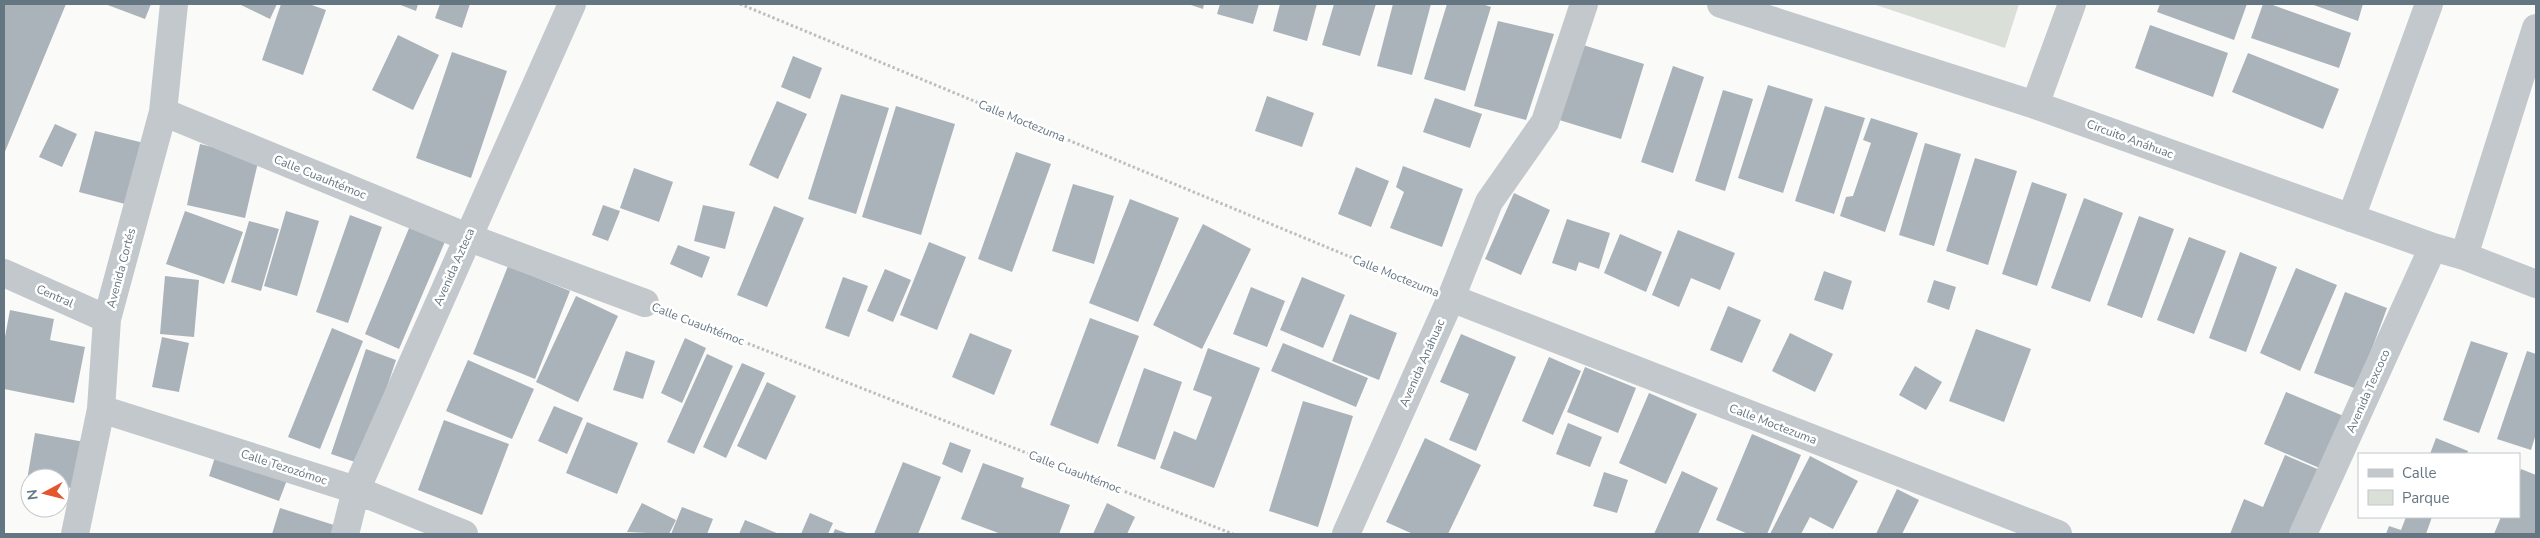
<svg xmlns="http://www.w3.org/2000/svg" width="2540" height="538" font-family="'Nunito Sans',sans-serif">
<rect width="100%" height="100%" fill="#fafaf8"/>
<path fill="#dadfd7" d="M1873 4H2019L2005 48Z"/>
<path fill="#aab3b9" d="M4 4H66L4 154Z
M105 4H151L145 19Z
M239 4H277L270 19Z
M281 4H309L326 10 303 75 262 60Z
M398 4H418L416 11Z
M440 4H470L462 28 435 18Z
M1188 4H1204L1203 9Z
M1220 4H1259L1253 24 1217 14Z
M1280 4H1317L1307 41 1273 31Z
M1334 4H1376L1360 56 1322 45Z
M1393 4H1431L1412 75 1377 66Z
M1447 4H1482L1491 7 1465 91 1424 79Z
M2160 4H2247L2234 40 2157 12Z
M2263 4H2270L2351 33 2339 68 2251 38Z
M2311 4H2363L2358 21Z
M1498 21 1554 34 1526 120 1474 106Z
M2150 25 2228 53 2213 97 2135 68Z
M398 35 439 55 413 110 372 90Z
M1580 44 1644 64 1621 139 1556 119Z
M452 52 507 71 471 178 416 158Z
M2248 53 2339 89 2323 129 2232 92Z
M793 56 822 68 810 99 781 87Z
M1673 66 1704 77 1673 173 1641 162Z
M1768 85 1813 99 1783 193 1738 178Z
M1723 90 1753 99 1725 191 1695 181Z
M841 94 889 108 856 214 808 199Z
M1267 96 1314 113 1302 147 1255 131Z
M1435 98 1482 114 1470 148 1423 132Z
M777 101 807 114 778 179 749 165Z
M896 106 955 124 921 235 862 217Z
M1825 106 1865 118 1834 214 1795 201Z
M1871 118 1918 133 1885 232 1840 216 1846 197 1853 196 1871 143 1863 140Z
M55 124 77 134 62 167 39 157Z
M95 131 144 143 129 205 79 192Z
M1925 143 1961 154 1934 246 1899 235Z
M200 144 259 158 245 218 187 205Z
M1016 152 1051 164 1012 272 978 259Z
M1975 158 2017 171 1988 265 1946 251Z
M1403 166 1463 189 1442 247 1390 228 1404 192 1396 187Z
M1356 167 1389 181 1371 227 1338 214Z
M634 168 673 182 659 222 620 208Z
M2032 182 2067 194 2037 286 2002 274Z
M1073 184 1114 196 1094 264 1052 251Z
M1514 193 1550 210 1521 275 1485 259Z
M2084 198 2123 213 2090 302 2051 288Z
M1130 199 1179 218 1138 322 1089 303Z
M603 205 620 211 608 241 592 235Z
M703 205 735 212 725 249 694 241Z
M774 206 804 218 767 307 737 295Z
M185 211 243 232 224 284 166 264Z
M286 211 319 221 297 296 264 286Z
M350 215 382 227 348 323 316 312Z
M2139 216 2174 229 2142 318 2107 305Z
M1567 219 1610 233 1599 269 1579 262 1576 271 1552 263Z
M249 221 279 229 261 291 231 282Z
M412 221 447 237 399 349 365 334Z
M1203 224 1251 249 1202 349 1153 325Z
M1678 230 1735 253 1720 290 1691 278 1679 307 1652 295Z
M1620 234 1662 252 1646 292 1604 273Z
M2189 237 2226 251 2194 334 2157 320Z
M929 242 966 257 937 330 900 315Z
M678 245 710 257 702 278 670 264Z
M2240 252 2277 267 2246 352 2209 338Z
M508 266 570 291 535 379 473 354Z
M2296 268 2337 285 2300 371 2260 353Z
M885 269 911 280 893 322 867 311Z
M1824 271 1852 281 1843 310 1814 300Z
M165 276 199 280 194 337 160 334Z
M843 277 868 286 849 337 825 328Z
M1302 277 1345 295 1323 348 1280 330Z
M1934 280 1956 287 1949 310 1927 302Z
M1251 287 1285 301 1267 347 1233 334Z
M2345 292 2387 308 2357 389 2314 373Z
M576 296 618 316 578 402 536 382Z
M1728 306 1761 320 1742 363 1710 350Z
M10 310 54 319 50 340 85 347 74 403 4 389V342Z
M1350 314 1397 333 1379 380 1332 361Z
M1090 318 1139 336 1098 444 1050 425Z
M332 328 363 341 320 449 288 437Z
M1976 329 2031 349 2004 422 1949 401Z
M970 333 1012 350 994 395 952 377Z
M1790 333 1833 354 1815 392 1772 371Z
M1461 334 1516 357 1476 451 1449 440 1469 394 1440 382Z
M162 337 189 343 179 392 152 387Z
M685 338 706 348 682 403 661 393Z
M2471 341 2508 353 2479 433 2443 420Z
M1283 343 1368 378 1356 407 1271 371Z
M1208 348 1260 368 1214 488 1160 468 1174 431 1196 440 1212 397 1193 390Z
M366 349 396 360 361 464 331 454Z
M626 351 655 361 643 399 613 390Z
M2527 351 2536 354V434L2531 450 2497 439Z
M707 354 733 366 694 454 667 442Z
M1549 357 1581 371 1553 435 1522 421Z
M468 360 534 389 512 439 446 411Z
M742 363 765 373 726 458 703 447Z
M1915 366 1942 382 1926 410 1899 395Z
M1585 367 1636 388 1618 433 1567 412Z
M1144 368 1182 382 1155 460 1117 446Z
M767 382 796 396 766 460 737 446Z
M2286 392 2346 417 2324 470 2264 444Z
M1649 393 1697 414 1666 484 1619 463Z
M1303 401 1353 416 1318 527 1269 511Z
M554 406 583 418 567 454 538 441Z
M444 420 509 444 482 515 418 490Z
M587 422 638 443 617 494 566 473Z
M1568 423 1602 437 1590 467 1556 454Z
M35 433 90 443 82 490 60 486V478L27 480Z
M1752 434 1801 455 1767 534H1748L1716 520Z
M1425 438 1481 465 1448 534H1413L1386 522Z
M2436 438 2468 451 2467 454H2430Z
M950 442 971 450 962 473 942 464Z
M216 454 287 480 279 501 209 476Z
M2285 455 2322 471 2295 534H2230L2244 499 2263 507Z
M1810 456 1858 481 1833 529 1810 517 1801 534H1770Z
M903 462 941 477 918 534H874Z
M983 463 1024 478 1021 487 1070 505 1059 534H1001L961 519Z
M2521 469 2536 475V534H2494L2501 517H2519V474Z
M1682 471 1718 488 1698 534H1654Z
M1604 472 1628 480 1617 513 1593 506Z
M1897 489 1919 500 1902 534H1876Z
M642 503 676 520 669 534 627 532Z
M1107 503 1135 517 1127 534H1093Z
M682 507 713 519 707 534H671Z
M280 508 334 525 332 534H272Z
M810 513 833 523 828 534H801Z
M2406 517H2432L2426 534H2386L2389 526 2401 530Z
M745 520 779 534H739Z
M835 529 849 534H833Z"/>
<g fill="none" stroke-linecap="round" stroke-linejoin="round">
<path stroke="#bbbfc2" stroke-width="3" stroke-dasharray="2.5 2.5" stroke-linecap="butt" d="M740 4 1418 285
M678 316 1233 534"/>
<path stroke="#c3c8cc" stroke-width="28" d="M1721 4 2035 105 2433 247 2464 256 2536 284
M2035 105 2072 4
M163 112 467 237 645 303
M2351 218 2429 4
M2464 256 2536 28
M4 273 107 319
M1451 298 2058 534
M101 409 356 490 464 534
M75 534 101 409 107 319 163 112 174 4
M345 534 356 490 572 4
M1346 534 1451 298 1489 202 1545 122 1584 4
M2303 534 2433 247"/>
</g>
<g text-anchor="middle" stroke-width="5" stroke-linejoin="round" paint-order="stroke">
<g font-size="12" fill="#657683" stroke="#fff">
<text transform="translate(1022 121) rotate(22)" y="4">Calle Moctezuma</text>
<text transform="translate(2130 139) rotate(20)" y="4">Circuito Anáhuac</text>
<text transform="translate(320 177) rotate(22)" y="4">Calle Cuauhtémoc</text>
<text transform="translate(454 267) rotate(-66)" y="4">Avenida Azteca</text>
<text transform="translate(121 268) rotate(-75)" y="4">Avenida Cortés</text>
<text transform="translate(1396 276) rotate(22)" y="4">Calle Moctezuma</text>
<text transform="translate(55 296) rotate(24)" y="4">Central</text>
<text transform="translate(698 324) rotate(21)" y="4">Calle Cuauhtémoc</text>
<text transform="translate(1422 363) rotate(-66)" y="4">Avenida Anáhuac</text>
<text transform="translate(2368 391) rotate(-66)" y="4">Avenida Texcoco</text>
<text transform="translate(1773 424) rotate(21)" y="4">Calle Moctezuma</text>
<text transform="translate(284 467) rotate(18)" y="4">Calle Tezozómoc</text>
<text transform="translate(1075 472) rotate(21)" y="4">Calle Cuauhtémoc</text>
</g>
</g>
<rect width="2540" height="538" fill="none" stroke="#657683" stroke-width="10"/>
<rect x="2358" y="453" width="162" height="65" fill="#ffffff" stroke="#c1c8cd"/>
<rect x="2368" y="469" width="25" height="8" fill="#c3c8cc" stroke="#c1c8cd"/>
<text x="2402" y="478" font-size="15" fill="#657683">Calle</text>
<rect x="2368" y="490" width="25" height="15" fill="#dadfd7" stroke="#c1c8cd"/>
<text x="2402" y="503" font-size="15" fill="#657683">Parque</text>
<g transform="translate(45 493) rotate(263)"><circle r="24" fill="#ffffff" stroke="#c1c8cd"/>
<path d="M0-4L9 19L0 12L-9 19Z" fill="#e4572e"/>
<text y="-8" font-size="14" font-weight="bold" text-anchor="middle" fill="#657683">N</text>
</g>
</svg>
